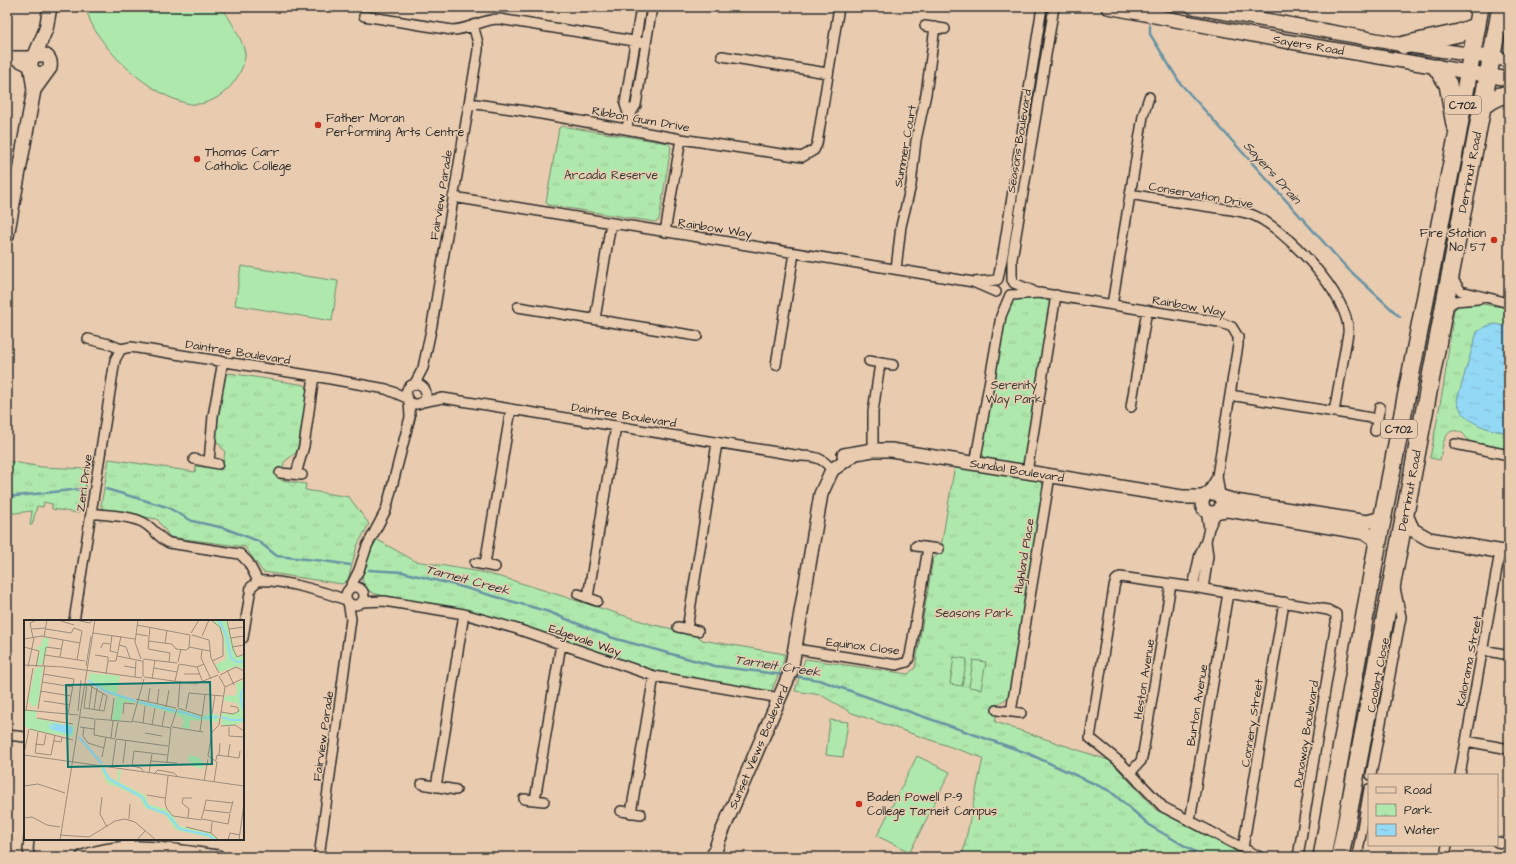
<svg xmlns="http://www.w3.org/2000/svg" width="1516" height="864" font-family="'Architects Daughter',sans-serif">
<defs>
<pattern id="park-tufts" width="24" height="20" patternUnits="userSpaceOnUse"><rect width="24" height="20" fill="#afe8ac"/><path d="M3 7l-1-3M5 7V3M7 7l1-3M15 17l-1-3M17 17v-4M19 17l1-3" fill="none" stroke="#97c794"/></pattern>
<pattern id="water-ripples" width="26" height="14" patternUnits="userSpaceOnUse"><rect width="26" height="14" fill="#93d8f5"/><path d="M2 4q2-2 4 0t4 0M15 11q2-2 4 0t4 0" fill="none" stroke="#7fbad2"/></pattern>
</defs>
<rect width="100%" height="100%" fill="#e9ccb0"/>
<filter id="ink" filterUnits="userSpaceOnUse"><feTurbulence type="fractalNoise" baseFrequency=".025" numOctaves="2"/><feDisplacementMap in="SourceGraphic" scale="8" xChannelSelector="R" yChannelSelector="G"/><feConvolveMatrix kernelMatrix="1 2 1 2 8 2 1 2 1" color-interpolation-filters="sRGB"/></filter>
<g filter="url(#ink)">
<path fill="url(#park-tufts)" stroke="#6d8a6c" d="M561 126 668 143 671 147 659 220 655 222 548 205 546 202 559 128Z
M1018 296C1028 297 1046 294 1051 305L1024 463 1021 465 985 459 982 453 1005 314 1012 300Z
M1462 303H1476L1509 308V451L1471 443C1467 440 1466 436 1462 433 1444 423 1442 449 1440 460L1430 458 1444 383 1454 310Z
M229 373 305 385 308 389 297 452 284 462 281 480 306 484 305 490 349 497 369 524 357 546 348 580 342 584 263 572 245 547 170 537 157 519 104 511 101 506 109 459 195 472 196 466 222 470 225 452 215 439 225 375Z
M7 461 42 467 88 469 82 510 78 513 52 509V504L44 502 43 507 37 506 32 525H30L32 511 7 514Z
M955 465 1040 480 1044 487 1010 696 998 704 995 722 1111 761 1155 809 1247 857H962L983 758 852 713 821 695 795 691 805 659 908 674 915 668 933 559 940 553Z
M376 539 415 561 481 572 508 579 654 625 697 634 702 640 785 654 782 666 771 692 658 672 486 615 375 594C351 584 366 556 376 539Z"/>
<path fill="#afe8ac" stroke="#6d8a6c" d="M86 7H222C228 16 246 45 245 56 242 81 216 107 191 104 154 99 92 45 86 7Z
M241 266 338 281 332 321 235 305Z
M954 657 967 659 962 686 950 684Z
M973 660 986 662 981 689 969 687Z
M830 720 848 722 843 757 826 755Z
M917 756 950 772 910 852 877 836Z"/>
<path fill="url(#water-ripples)" stroke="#6993a4" d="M1496 324 1509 327V433C1489 430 1462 424 1457 400L1477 332 1487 326Z"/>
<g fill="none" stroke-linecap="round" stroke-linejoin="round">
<path stroke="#6993a4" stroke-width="2.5" d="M1150 26V34L1180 83 1346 267 1400 317
M106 489 167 507 192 521 224 528 258 541 277 556 324 561 350 565
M7 497 81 489
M369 570 402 572 455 585 549 612 613 638 715 666 784 675
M793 676 819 680 1027 753 1110 791 1152 827 1204 857"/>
<g stroke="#2b2b2b" stroke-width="12">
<path id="street" d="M364 16 452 30C469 30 482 19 499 19L646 43
M925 26 945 29
M7 56H34
M722 56 827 73
M9 57 31 68
M469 103 519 110 681 139 802 157 814 150 817 144 839 7
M629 116 625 104 641 7
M627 129 629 116 636 105 652 7
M1130 194C1157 199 1184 203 1211 207 1223 209 1237 210 1250 214 1282 224 1352 298 1348 333L1334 412
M453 197 973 282 996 292
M665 232 681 139
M896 269 901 226 911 185 916 140 926 94 935 27
M1451 277 1461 291 1509 303
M998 279 1003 254 1042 7
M1012 280V259L1054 7
M974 282 997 280
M1014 283 1033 291
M1011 295 1039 293 1219 322 1232 327 1238 337V345L1217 476 1220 495
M1112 305 1143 116 1149 97
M518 307 697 336
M1445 308 1455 301 1478 299
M595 319 611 223
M88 339 109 344 121 349 131 347 314 376 386 389 407 398
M869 361 893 365
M776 365 794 253
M406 394a10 10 0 1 1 20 0a10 10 0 1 1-20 0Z
M414 385 423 368 432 325 478 50V43L473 25
M1230 395 1378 419
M422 402 443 398 801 456C815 456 823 458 832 470
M1131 407 1147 310
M1375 431 1380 407
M1455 444 1509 455
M873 450V412L880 363
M194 459 218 464
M209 462 213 416 223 361
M975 464 1001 316 1010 295
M1027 472 1056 295
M280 473 302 475
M296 474 304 446 314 376
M1207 494 1217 477
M1206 511 1209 528
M92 513C108 516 130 515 144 523 154 529 159 538 169 543L240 554 248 562 258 581C280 579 325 592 346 600
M916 546 939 549
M475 563 495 567
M485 564 511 409
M346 596a9 9 0 1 1 18 0a9 9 0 1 1-18 0Z
M1193 587 1200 554 1206 541
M350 588 359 570 367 546 386 510 410 417 409 401
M1203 589 1208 556 1206 541 1209 528 1216 513
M578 594 597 601
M588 597 616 426
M362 602 384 601 464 614 517 629 654 676 780 698
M74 621 115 360 121 349
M678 627 698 631
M687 629 717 443
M243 638 251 587 258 581
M796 649 897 665 907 662 910 656 928 548
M1483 650 1509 655
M997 710 1021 713
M1011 712 1050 476
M7 735 25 737
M1466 741 1509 749
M1130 773 1141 761 1143 753 1171 584
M1371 775 1401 617 1395 588
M1460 775 1500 552
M422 784 456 790
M436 787 464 614
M524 799 544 801
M535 800 561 644
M621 811 641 814
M631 813 654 676
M1190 821 1228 593
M29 839 28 850 30 857
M1497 842 1509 844
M1243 848 1284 602
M319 857 351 619 348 602
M1260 857 1163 807 1121 763 1090 738 1114 587 1116 580 1120 577 1193 587 1328 610 1336 614V623L1298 857
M1357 857 1369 789
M1445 857 1447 845"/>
</g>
<g stroke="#2b2b2b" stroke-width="16">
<g id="secondary">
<path id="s1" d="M1108 7 1279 40 1509 79"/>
<path d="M1193 7 1404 45 1509 60"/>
<path d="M35 55 46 29 50 7"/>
<path d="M34 90 50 68C51 62 50 58 45 55H35L31 61V69L38 74 47 72"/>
<path d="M7 236 34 90 31 69"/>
<path id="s2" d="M844 455 873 450H891L1182 497H1204"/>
<circle cx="1212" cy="503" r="10"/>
<path d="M1222 497 1235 501 1367 522 1382 518"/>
<path d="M1219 511 1228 510 1366 533 1378 541"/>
<path d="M1405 513 1413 530 1429 539 1509 553"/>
<path d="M83 857C126 840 173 851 218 857"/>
<path id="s3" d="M713 857 719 839 791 671 821 494 832 470 853 455"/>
</g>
</g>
<g stroke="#2b2b2b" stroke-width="20">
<g id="highway">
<path d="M1404 45 1459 33 1477 26"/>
<path d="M1437 68 1448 84 1455 125"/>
<path d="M1483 105 1500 96 1509 94"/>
<path d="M1322 857 1378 541 1457 137 1480 7"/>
<path id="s4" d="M1340 857 1501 7"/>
</g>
</g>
<use href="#street" stroke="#e9ccb0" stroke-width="9"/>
<use href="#secondary" stroke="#e9ccb0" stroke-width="13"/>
<use href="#highway" stroke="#e9ccb0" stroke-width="17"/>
</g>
</g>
<g fill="#c8321e" stroke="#e9ccb0" stroke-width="1.5">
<circle cx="318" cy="125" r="4"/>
<circle cx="197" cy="159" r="4"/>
<circle cx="1494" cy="240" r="4"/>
<circle cx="859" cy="804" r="4"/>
</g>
<g text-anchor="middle" stroke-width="3" stroke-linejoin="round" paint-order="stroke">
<g fill="#e9ccb0" stroke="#645b53" stroke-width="1">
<rect x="1445" y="96" width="36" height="18" rx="3"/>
<rect x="1381" y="420" width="36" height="18" rx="3"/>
</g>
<g font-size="11" font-weight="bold" fill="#2b2b2b">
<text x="1463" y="109">C702</text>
<text x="1399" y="433">C702</text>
</g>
<g font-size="12" fill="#2b2b2b" stroke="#e9ccb0">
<text dy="4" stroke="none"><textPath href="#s1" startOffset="204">Sayers Road</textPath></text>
<text transform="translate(641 119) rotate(10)" y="4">Ribbon Gum Drive</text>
<text transform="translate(1019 141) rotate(-81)" y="4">Seasons Boulevard</text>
<text transform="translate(905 146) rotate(-80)" y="4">Summer Court</text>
<text dy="4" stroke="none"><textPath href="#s4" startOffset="697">Derrimut Road</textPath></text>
<text transform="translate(441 195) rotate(-81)" y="4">Fairview Parade</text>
<text transform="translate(1201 195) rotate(10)" y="4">Conservation Drive</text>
<text transform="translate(715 228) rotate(9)" y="4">Rainbow Way</text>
<text transform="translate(1189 306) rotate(10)" y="4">Rainbow Way</text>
<text transform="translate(238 352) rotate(9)" y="4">Daintree Boulevard</text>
<text transform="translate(624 415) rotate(9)" y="4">Daintree Boulevard</text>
<text dy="4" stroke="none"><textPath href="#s2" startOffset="175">Sundial Boulevard</textPath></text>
<text transform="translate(84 483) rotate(-82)" y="4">Zeri Drive</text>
<text dy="4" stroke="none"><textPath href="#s4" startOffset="373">Derrimut Road</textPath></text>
<text transform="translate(1024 556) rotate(-81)" y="4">Highland Place</text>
<text transform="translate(585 640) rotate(19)" y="4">Edgevale Way</text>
<text transform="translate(863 646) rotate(7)" y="4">Equinox Close</text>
<text transform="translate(1469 661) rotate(-79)" y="4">Kalorama Street</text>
<text transform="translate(1378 675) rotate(-79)" y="4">Coolart Close</text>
<text transform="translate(1144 679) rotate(-81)" y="4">Heston Avenue</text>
<text transform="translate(1197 705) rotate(-81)" y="4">Burton Avenue</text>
<text transform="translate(1252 723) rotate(-81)" y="4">Connery Street</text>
<text transform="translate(1306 734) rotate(-81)" y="4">Dunaway Boulevard</text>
<text transform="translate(323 736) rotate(-82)" y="4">Fairview Parade</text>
<text dy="4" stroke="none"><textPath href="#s3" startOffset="119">Sunset Views Boulevard</textPath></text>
</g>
<g font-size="12" fill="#2b2b2b" stroke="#e9ccb0" text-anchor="start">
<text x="326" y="122">Father Moran<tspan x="326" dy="14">Performing Arts Centre</tspan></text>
<text x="205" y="156">Thomas Carr<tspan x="205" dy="14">Catholic College</tspan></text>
<text x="1486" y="237" text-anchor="end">Fire Station<tspan x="1486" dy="14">No. 57</tspan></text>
<text x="867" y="801">Baden Powell P-9<tspan x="867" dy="14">College Tarneit Campus</tspan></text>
</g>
<g font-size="12" fill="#383e38" stroke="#e9ccb0">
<text x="611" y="179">Arcadia Reserve</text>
<text x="1014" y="389">Serenity<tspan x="1014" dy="14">Way Park</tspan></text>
<text x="974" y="617">Seasons Park</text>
</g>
<g font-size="13" font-style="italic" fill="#353c3f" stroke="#e9ccb0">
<text transform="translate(1273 172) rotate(48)" y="5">Sayers Drain</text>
<text transform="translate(468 579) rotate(15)" y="5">Tarneit Creek</text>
<text transform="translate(778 665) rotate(9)" y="5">Tarneit Creek</text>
</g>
</g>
<g transform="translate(24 620)">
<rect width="220" height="220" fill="#e9ccb0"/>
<path d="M189 0H202L213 37 220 35V49L213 46 196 52 191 45 202 39 199 13ZM19 18H25L24 26 19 44 13 45 16 31 12 28 17 25ZM19 46 14 84 7 88V83H4L11 49ZM65 53 96 56 93 74 111 80 110 83 100 82 96 102 88 100 92 77 65 63ZM220 60V102L207 106 198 105V93L209 94 216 90 213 83 200 81 201 75 210 76 213 73 212 64ZM113 80 152 89 151 94 112 83ZM154 89 177 96V101L166 100V109L158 108 160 99 152 95ZM0 90H13L12 98 49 106 51 103 49 117 10 111 0 106ZM184 94H195V102L178 100 179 96ZM76 147 81 148 86 157 93 161 94 150H97L95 162 121 175 125 184 141 189 150 197 155 206 186 213 195 220 152 210 141 195 121 188 116 178 96 168 104 184 95 167 86 165 82 161Z" fill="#afe8ac"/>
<path d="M166 135 176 138 179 143V149L168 146 164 139Z" fill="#afe8ac"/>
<path d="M27 103 47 106 49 109 47 115 26 109 25 104 31 107H32Z" fill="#93d8f5"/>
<path fill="none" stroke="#93d8f5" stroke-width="2" d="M195 0 203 17 207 38 213 42 220 41M64 60 81 71 112 81M220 68 216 76 220 92M115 82 151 91M154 91 177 98M198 97 207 100H220M180 98 194 97M55 117 78 144M79 148 85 159 118 177 124 187 143 194 156 209 184 215 191 220"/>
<path fill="none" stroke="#9d8c7b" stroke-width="1" d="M34 0 50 5M51 0 66 3 68 0M114 0 111 22 117 39M187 0 196 7 199 18V36L188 41M203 0 209 29 213 37 220 34M113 5 166 15M126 7 124 29 146 33 145 42M8 9 22 8M22 9 47 13 50 8 58 11M205 9 220 7M69 13 111 19M167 13 175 0M112 14 124 16M88 15 86 31 94 33M168 15 185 20 187 38 195 53M17 16 56 23M178 16 185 0M20 17 23 0M9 18 6 3 13 0M207 18 220 16M0 19 18 16M124 21 148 24 152 29 162 30 165 28 166 15M141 23 143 10M95 25 102 27 106 38M0 27 15 31 12 47M165 27 186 31M208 27 220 25M77 28 79 23 86 24M178 30 177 38 187 59M21 35 61 41M71 35 84 37V41M93 36 118 41M36 37 39 20M119 39 153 43M53 40 58 11M119 40V57M154 42 157 29M155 44 173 47 180 44M0 45 39 47M19 45 22 27 37 29M62 46 67 16M100 46 112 48M4 47 10 18M39 47 118 58M173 47 179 63M130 48 153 52M203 50 210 65M19 54 50 59 44 94M82 54 84 41H92L97 16M160 54H175M196 55 212 47 220 51M195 56 201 67 195 105M111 57 112 41M120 57 172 64 194 55M128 59 131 40M151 61 155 44M18 62 49 67M63 64 83 76 80 91 60 88ZM201 67 220 58M16 71 47 76M112 79 152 88M20 81 46 85M124 81 126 68M133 84 135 69M142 87 145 70M154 87 156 62M154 88 178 96M14 89 21 45M65 89 68 66M162 89 165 73 199 76M0 90 54 95M2 90 9 48M70 90 73 68M54 91 57 60M75 91 79 73M197 92 209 94 215 91 213 87 206 86M99 94 100 83 111 84M188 94 191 75M56 97 71 99M13 98 49 104M71 99 70 115 91 119M72 99 108 102 120 59M87 101 90 78M108 101 147 108M119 103 121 86M128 105 131 88M138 106 141 91M197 106 211 105 220 111M56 107 70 109M60 107 59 116 64 123 80 128M147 107 153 89M148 107 179 112M205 107V116L220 117M6 109 49 120M176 111 181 75M14 112 11 133 27 135 31 115M121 113 138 116M87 118 89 101M91 118 94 102M92 119 144 126M30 121 37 122 38 117M11 124 20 125 22 114M0 134 5 109M0 135 220 166M195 135 196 123M78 137 82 117M204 137 206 124M192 140 193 135 215 138 216 131M126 141 153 143M99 143 102 120M143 143 147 108M88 148 92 119M120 152 117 148 108 146 110 131 143 135M125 153 128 134M130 154 134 150 150 153 154 157M144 156 141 183 143 189 149 196 177 200 180 190 206 193M180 161 184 139M190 162 193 142 184 136 188 112 195 105M0 166 14 164 41 173M123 175 141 178M78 177 76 194 83 207M180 190 182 180 208 183M206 193 209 181M0 198 8 197 23 205 36 207M164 198 165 189 158 183 159 178H168M105 199 106 184M178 199 204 204 206 194M188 202 187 213 195 220M162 207 187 213M36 215 65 217 91 201 101 199 111 202 132 220M36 220 71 0M113 220 121 211M204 220 206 213 216 215M215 220 220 183"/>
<path fill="#0f766e" fill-opacity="0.15" stroke="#0f766e" stroke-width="2" d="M186 62 188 144 44 147 42 65Z"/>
<rect width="220" height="220" fill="none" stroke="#2b2b2b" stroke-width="2"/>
</g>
<rect width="1516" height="864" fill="none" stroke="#e9ccb0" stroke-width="24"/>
<rect x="12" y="12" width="1492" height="840" fill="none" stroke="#2b2b2b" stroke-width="1.5" filter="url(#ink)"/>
<rect x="1368" y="774" width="130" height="72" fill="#e9ccb0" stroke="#9d8c7b"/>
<rect x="1376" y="787" width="20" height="6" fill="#e9ccb0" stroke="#9d8c7b"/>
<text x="1404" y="794" font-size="12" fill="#2b2b2b">Road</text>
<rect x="1376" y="804" width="20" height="12" fill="url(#park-tufts)" stroke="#9d8c7b"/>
<text x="1404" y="814" font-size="12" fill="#2b2b2b">Park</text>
<rect x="1376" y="824" width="20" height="12" fill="url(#water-ripples)" stroke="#9d8c7b"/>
<text x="1404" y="834" font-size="12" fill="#2b2b2b">Water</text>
</svg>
